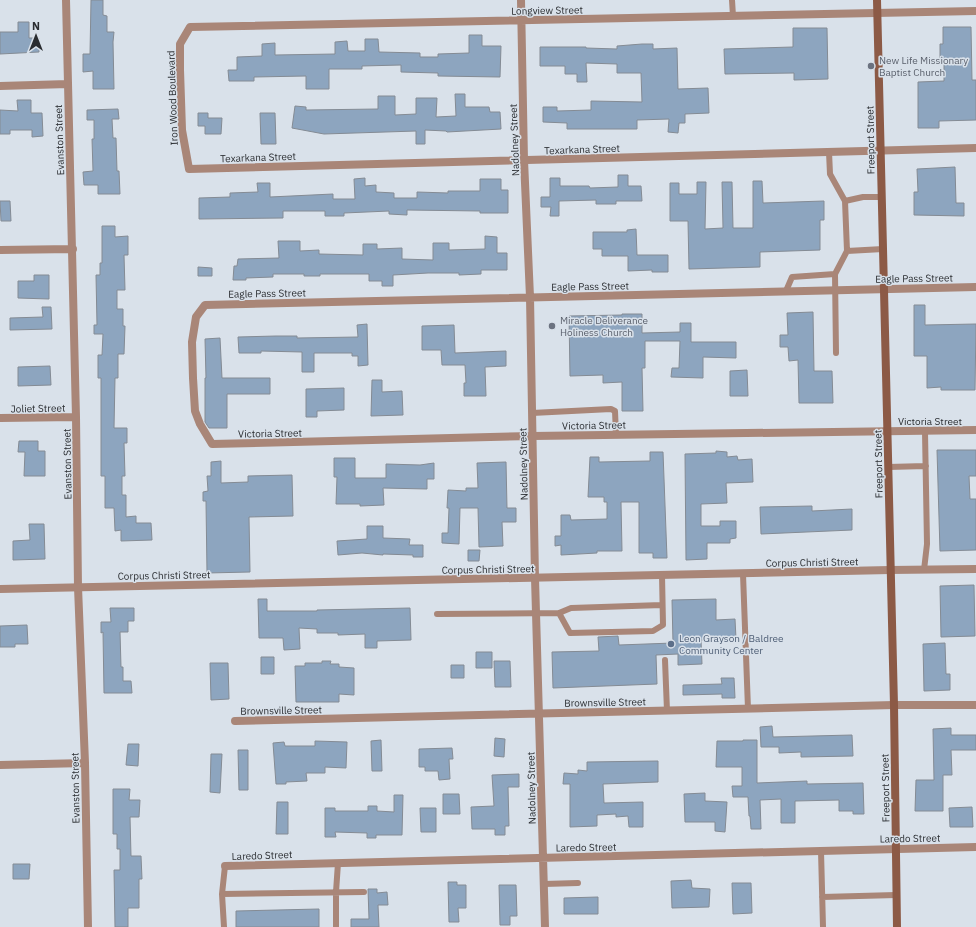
<svg xmlns="http://www.w3.org/2000/svg" width="976" height="927" font-family="'IBM Plex Sans',sans-serif">
<rect width="100%" height="100%" fill="#d9e1ea"/>
<path fill="#8da5bf" stroke="#848b94" d="M91 0H103V15L107 16V32H114L113 42 114 89H93V71L83 72V54H90Z
M18 22H29V38H39V52L0 54V32H18Z
M943 27H971L972 80H976V120L939 121V128H918V82L944 81V61H940V44H943Z
M793 28H827L828 79 794 80V73L725 74 724 49 793 47Z
M469 35H482V46H501L500 77 438 76V73L401 72V65L362 66V69H329V89H306V76L254 77V81H229L228 70H237V57L262 56V44L275 43V55L335 54V42L347 41 348 51H365V39H378L379 52 420 53V57H438V54L469 53Z
M642 44H653V49L677 48 678 89 708 88 709 113 685 114V123H679L678 133 668 132 669 119 637 120V129H567V123L543 122V107H557V111L591 110V101L642 102 641 73H617V64L586 63 587 82H577V74H565V66H540V47H586V48L617 49V46Z
M455 94H465V107H489L490 112H500L501 129 447 132 446 131 425 130V144H416V131L324 134 292 128 295 106 306 107V110L378 109V96H395V115L416 114V98H437L436 117 456 116Z
M17 100H31V113H42L43 136 32 137V130H10V134H0V110L18 111Z
M118 109 119 119H112L113 138H116L117 171H119L120 194H98V185H84L83 172 93 171 92 139H94V120H87V110Z
M198 113H208V118H222L221 134H205V126H198Z
M260 113H275L276 144H261Z
M955 167 956 203H964V216L914 215V192H918L917 169Z
M618 175H628V186H641L642 201H616V204H596V200L559 201V216H550L551 207H541V197H550V178H560V186H589L590 188 618 187Z
M365 178V186L376 185V192L394 193V198H417V192L448 193V191H480V179H501V190H508V213H480V211L407 210V215L389 214V211L344 213V216H325V211H283V218L199 219V198L230 197V193L258 192 257 183H270V197L333 194V199H355L354 179Z
M753 181H762L763 203 824 201V220H820V250L760 252V267L689 269 688 221H670V183H679V194H697V182H706L705 229 723 228 722 182H732L733 228H753Z
M0 201H10L11 221H1Z
M102 226H115V237L128 236V255H124L125 290H117V309H123V326H125L124 354H118V378H115L114 428H127V443H124L125 476H122V495H126V517L136 516V523H151L152 540 121 541V530L115 531 114 508H105V476H101V378H98V355H102L103 334H94V325H97L96 275H100V263H102Z
M636 229 637 255H668V272H652V270L628 271V256H602V249H593V232H627V230Z
M485 236 497 237V253H507V270H481V274L459 275V273H428L393 275V286H382V281H369V274H320V276H304V274H273V277L246 278V280H233L234 266H237L238 259 279 258 278 241H300V251L319 250V254L363 255V244H377V249L402 248V259L433 260V243H449V250L485 249Z
M198 267 212 268V276H198Z
M34 275H49V299L18 298V281H34Z
M914 305H925V325L976 324 975 390H941V387L927 388V356H914Z
M42 307H51L52 329 10 330V318L43 317Z
M813 312 814 371H832L833 403H799L798 360 789 361 788 347H780V335H788L787 313Z
M622 314H642V333L680 332V323H691V342H736V358L703 357V378L671 377 672 368H679L680 341H645V368H642L643 411H622V382L603 383V375L570 376 569 316 622 315Z
M367 324 368 365 358 366V356H352V353H314V372H302V352L261 351V353H239L238 337 276 336H297V338L358 337 357 325Z
M454 325 455 353 506 351V366L485 367 486 396H464V383H466L465 365H442L441 350H422V326Z
M220 338 222 378H270V394H227V428H209L205 422V378H206L205 339Z
M50 366 51 385 18 386V367Z
M747 370 748 396H730V371Z
M372 380H382V392L402 391 403 415 371 416Z
M344 388V410L317 411V417H306V389Z
M19 441H38V451H45V476H24L25 452H18Z
M937 450H976V476H969L970 499H976V550L940 551Z
M716 451 727 452V457L737 456 738 460 752 459 753 482 726 483 727 503 701 504V526H720V521H736V538L730 539V543H707V559L686 560 685 454 716 453Z
M650 452H663L667 558H653V553H639V502H621L622 551H597V553L561 555V545L555 546V536H561V515H570L571 520 607 519V502H604V497H588L590 457H599V462L650 461Z
M334 458H355V478H386V464L420 465 434 463V479H427V489L383 488 384 505 360 506V504H336L337 477H334Z
M221 461V483L248 482V476L292 475 293 516 249 517 250 572 207 573 206 501H203V492L208 491 207 476H211V462Z
M506 462 507 508H516V522H502L503 546 479 547 478 508H460L459 544 442 543V533H448L449 508H447L448 490 466 491V488H478L477 463Z
M812 506V511L852 509V530L761 534 760 507Z
M29 524H44L45 559 13 560V541L30 540Z
M367 526H383V538L410 539 409 545H423V557H413V555L383 554V555L362 553 338 555 337 541 367 539Z
M468 550H480L479 561H468Z
M974 585 975 636 941 637 940 586Z
M258 599H267V611H317V610L410 608 411 640 377 641V648H365V634L338 635V633H317V629L299 628 300 649 284 650 283 638H259Z
M716 599V620L735 619 736 639 701 640 702 664 678 665V654L656 655 657 684 553 688 552 652 599 651 598 637 618 636 619 645 673 643 672 600Z
M110 608H134V621H128V632H120L121 667H123V681H131L132 693H104L103 632 101 633V622H111Z
M27 625 28 644H15V647H0V626Z
M945 643 946 674H950V690L924 691 923 644Z
M476 652H492V668H476Z
M261 657H274V674H261Z
M322 661H331L330 664H339V667L354 668V695L339 694V702H296L295 666H305V663H322Z
M494 661H510L511 687H495Z
M210 663H228L229 699 211 700Z
M451 665H464V678H451Z
M721 678H734L735 698H722V694L683 695V685L722 684Z
M772 726 773 737 852 735 853 756 801 757V752L779 753V747H761L760 727Z
M951 728V735H976V750H951L952 775H943V811H915L916 780H934L933 729Z
M495 738 505 739 504 757 494 756Z
M381 740 382 771H372L371 741Z
M743 740H757V783L807 781V784L863 783 864 814H853V811H839V800L795 801V823H781V799L760 800 761 829H751L750 816H749L748 797H733L732 786H742V767H716L717 741H743Z
M315 741 347 742 346 768 325 767V773H306L307 781 286 782V784H276L273 743 284 742 285 746H315Z
M128 744H139L138 766 126 765Z
M452 748 453 759H449L450 779 439 780 438 771H425V767H419V749Z
M238 750H248V790H239Z
M211 754H222L220 793 210 792Z
M658 761V782L603 784 604 803 643 802V827H629L628 816 616 817V814L597 815V826L570 827V784H563L564 773 578 774V770L587 771V762Z
M519 774V787H508L509 826H505V835H495V829H472L471 807 494 806 492 775Z
M113 789H130L129 800H140L139 817H130L131 856H141L142 879H139V908H128V927H115L114 870H120V849H117V834H113Z
M705 793V801L727 802 725 832 715 831V822H685L684 794Z
M443 794H459L460 814H443Z
M394 795H403L402 835H376V838H367V833L335 832 336 837H325V808H335V811H368V806H377V811L394 812Z
M277 802H288V834H276Z
M972 807 973 827H950L949 808Z
M420 808H436V832H421Z
M13 864H30L29 879H13Z
M691 880 692 888 710 889 709 907 672 908 671 881Z
M448 882H457V885H466V908H458L459 922H449Z
M732 883H751L752 913 733 914Z
M499 885H516L517 916H510V925H500Z
M368 889H377V893L387 892 388 905H378L379 927H351V919H369Z
M598 897V914H564V898Z
M319 909V927H236V911Z"/>
<g fill="none" stroke-linecap="round" stroke-linejoin="round">
<path stroke="#a98678" stroke-width="6" d="M732 0 733 16
M845 201 863 197H882
M847 251 883 249
M835 274 836 353
M786 291 792 277 835 274 847 251 845 201 830 174 829 152
M532 413 611 409 615 411 616 435
M888 467 926 466
M924 570 927 544 925 432
M743 574 748 709
M559 613 570 633 653 631 663 625 662 575
M437 614 559 613 571 608 662 605
M665 660 667 711
M821 851 823 927
M544 884 578 883
M222 894 364 892
M822 897 896 895
M224 927 222 894 225 866
M336 927V892L338 863"/>
<path stroke="#a98678" stroke-width="8" d="M66 0 76 417 78 587 85 763 88 927
M521 0 524 160 530 297 535 578 545 927
M976 11 190 27 180 44V70L182 130 189 169 976 148
M0 86 68 84
M0 250 73 249
M976 287 205 305 196 317 192 342 193 378 195 411 200 424 212 444 533 436 976 430
M0 418 76 417
M890 570 976 569
M235 721 894 705H976
M0 765 85 763
M225 866 976 847"/>
<path stroke="#a98678" stroke-width="8" d="M0 589 890 570"/>
<path stroke="#8c5a46" stroke-width="8" d="M877 0 894 705 897 927"/>
</g>
<g fill="#6b7280" stroke="#d9e1ea" stroke-width="1.5">
<circle cx="871" cy="66" r="4"/>
<circle cx="552" cy="326" r="4"/>
</g>
<circle fill="#5c6f8a" stroke="#d9e1ea" stroke-width="1.5" cx="671" cy="644" r="4"/>
<g text-anchor="middle" stroke-width="3" stroke-linejoin="round" paint-order="stroke">
<g font-size="10" fill="#2a2d31" stroke="#d9e1ea">
<text transform="translate(547 10) rotate(-1)" y="4">Longview Street</text>
<text transform="translate(172 98) rotate(-92)" y="4">Iron Wood Boulevard</text>
<text transform="translate(59 140) rotate(-92)" y="4">Evanston Street</text>
<text transform="translate(514 140) rotate(-92)" y="4">Nadolney Street</text>
<text transform="translate(870 140) rotate(-91)" y="4">Freeport Street</text>
<text transform="translate(582 149) rotate(-2)" y="4">Texarkana Street</text>
<text transform="translate(258 157) rotate(-2)" y="4">Texarkana Street</text>
<text transform="translate(914 278) rotate(-1)" y="4">Eagle Pass Street</text>
<text transform="translate(590 286) rotate(-1)" y="4">Eagle Pass Street</text>
<text transform="translate(267 293) rotate(-1)" y="4">Eagle Pass Street</text>
<text transform="translate(38 408) rotate(-1)" y="4">Joliet Street</text>
<text x="930" y="425">Victoria Street</text>
<text transform="translate(594 425) rotate(-1)" y="4">Victoria Street</text>
<text transform="translate(270 433) rotate(-1)" y="4">Victoria Street</text>
<text transform="translate(67 464) rotate(-91)" y="4">Evanston Street</text>
<text transform="translate(523 464) rotate(-91)" y="4">Nadolney Street</text>
<text transform="translate(878 464) rotate(-91)" y="4">Freeport Street</text>
<text transform="translate(812 562) rotate(-1)" y="4">Corpus Christi Street</text>
<text transform="translate(488 569) rotate(-1)" y="4">Corpus Christi Street</text>
<text transform="translate(164 575) rotate(-1)" y="4">Corpus Christi Street</text>
<text transform="translate(605 702) rotate(-1)" y="4">Brownsville Street</text>
<text transform="translate(281 710) rotate(-1)" y="4">Brownsville Street</text>
<text transform="translate(75 788) rotate(-91)" y="4">Evanston Street</text>
<text transform="translate(531 788) rotate(-91)" y="4">Nadolney Street</text>
<text transform="translate(885 788) rotate(-91)" y="4">Freeport Street</text>
<text transform="translate(910 838) rotate(-1)" y="4">Laredo Street</text>
<text transform="translate(586 847) rotate(-1)" y="4">Laredo Street</text>
<text transform="translate(262 855) rotate(-2)" y="4">Laredo Street</text>
</g>
<g font-size="10" fill="#5b616d" stroke="#d9e1ea" text-anchor="start">
<text x="879" y="64">New Life Missionary<tspan x="879" dy="12">Baptist Church</tspan></text>
<text x="560" y="324">Miracle Deliverance<tspan x="560" dy="12">Holiness Church</tspan></text>
</g>
<g font-size="10" fill="#4e5e75" stroke="#d9e1ea" text-anchor="start">
<text x="679" y="642">Leon Grayson / Baldree<tspan x="679" dy="12">Community Center</tspan></text>
</g>
</g>
<g transform="translate(36 36)" stroke="#d9e1ea" stroke-width="3" paint-order="stroke">
<path d="M0-3L7 15L0 10L-7 15Z" fill="#2a2d31"/>
<text y="-6" font-size="11" font-weight="bold" text-anchor="middle" fill="#2a2d31">N</text>
</g>
</svg>
